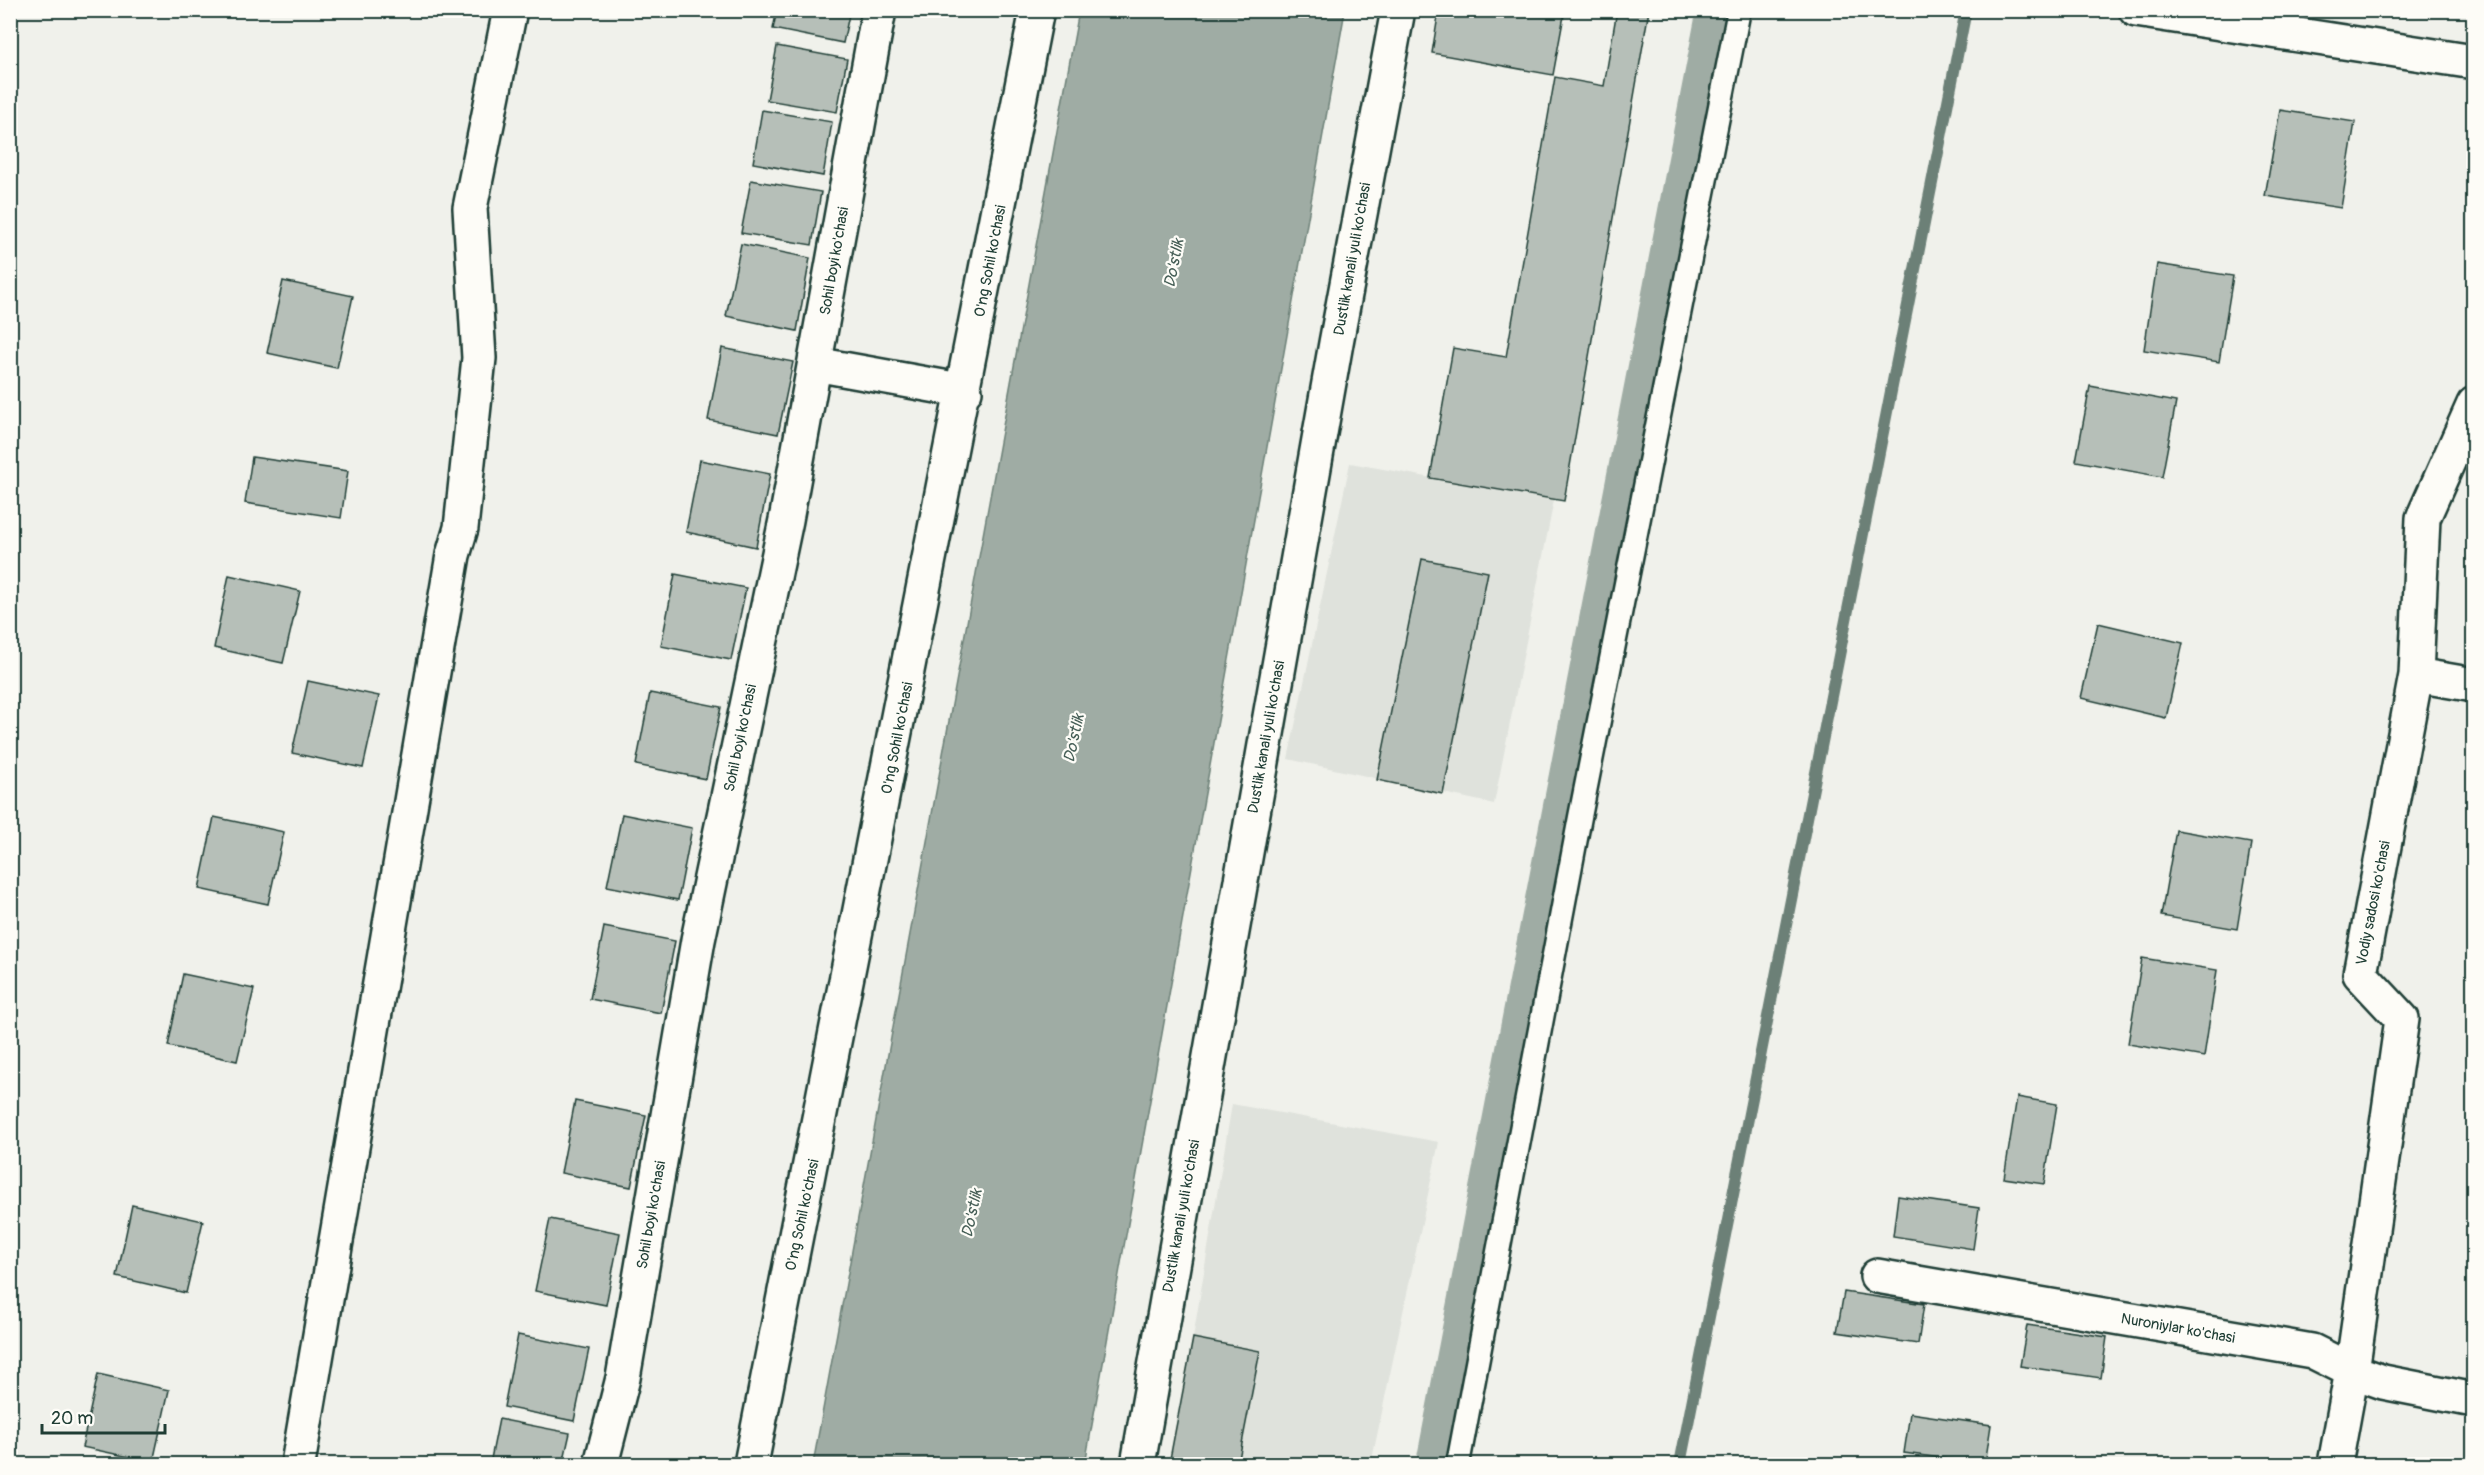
<svg xmlns="http://www.w3.org/2000/svg" width="2484" height="1475" font-family="Pangolin,sans-serif">
<rect width="100%" height="100%" fill="#f0f1eb"/>
<filter id="ink" filterUnits="userSpaceOnUse"><feTurbulence type="fractalNoise" baseFrequency=".0167" numOctaves="2"/><feDisplacementMap in="SourceGraphic" scale="12" xChannelSelector="R" yChannelSelector="G"/><feConvolveMatrix kernelMatrix="1 2 1 2 8 2 1 2 1" color-interpolation-filters="sRGB"/></filter>
<g filter="url(#ink)">
<path fill="#dfe2dc" d="M1350 463 1554 500 1494 804 1288 759Z
M1232 1104 1439 1142 1371 1464H1169L1193 1338Z"/>
<path fill="#9faca4" stroke="#6c8077" stroke-width="1.5" d="M1079 11H1345L1085 1464H813Z"/>
<g fill="none" stroke-linecap="round" stroke-linejoin="round">
<path stroke="#6c8077" stroke-width="12" d="M1680 1464 1966 10"/>
<path stroke="#9faca4" stroke-width="44" d="M1438 1464 1719 10"/>
</g>
<path fill="#b6bfb8" stroke="#1f3d34" stroke-width="1.5" d="M777 10H850L843 43 773 29Z
M1439 10H1565L1553 75 1432 53Z
M1617 10H1649L1564 501 1430 478 1453 348 1506 357 1555 77 1604 86Z
M777 46 847 59 837 112 767 100Z
M762 110 832 122 823 176 753 163Z
M2280 110 2355 122 2341 208 2265 196Z
M751 180 821 192 812 245 741 233Z
M741 244 810 258 797 331 726 316Z
M2157 264 2233 276 2219 362 2144 350Z
M283 281 353 296 337 368 267 353Z
M722 348 793 362 778 434 708 420Z
M2090 386 2176 402 2162 477 2076 461Z
M252 457 348 471 341 518 245 503Z
M700 460 770 474 756 547 686 532Z
M1422 559 1488 572 1443 794 1377 780Z
M675 574 746 588 731 660 661 646Z
M229 575 300 591 283 663 214 648Z
M2098 623 2183 643 2166 718 2081 698Z
M308 681 379 696 363 768 292 753Z
M650 693 721 707 706 779 636 765Z
M622 814 692 828 678 900 607 886Z
M214 817 284 832 268 904 199 889Z
M2176 830 2251 843 2237 929 2161 916Z
M604 927 675 941 661 1013 590 999Z
M2142 958 2217 970 2204 1057 2128 1044Z
M183 974 254 989 237 1061 168 1046Z
M2017 1097 2057 1104 2044 1184 2004 1178Z
M575 1101 646 1115 631 1187 561 1173Z
M1898 1196 1979 1208 1973 1249 1893 1236Z
M132 1205 203 1221 186 1293 117 1277Z
M550 1219 620 1233 606 1305 535 1291Z
M1844 1292 1924 1304 1918 1344 1837 1332Z
M2027 1325 2107 1337 2101 1378 2020 1366Z
M518 1335 589 1349 574 1421 504 1407Z
M1193 1338 1260 1351 1238 1464H1169Z
M98 1374 169 1390 153 1462 82 1447Z
M1910 1413 1991 1425 1985 1464 1904 1453Z
M499 1419 570 1433 563 1464H490Z"/>
<g fill="none" stroke-linecap="round" stroke-linejoin="round">
<g stroke="#1f3d34" stroke-width="27">
<path id="lane" d="M1458 1464 1580 817 1739 10"/>
</g>
<g stroke="#1f3d34" stroke-width="38">
<path id="street" d="M2136 10 2474 62
M815 364 965 391
M2416 675 2474 685
M1877 1276 2312 1351 2352 1371 2383 1382 2474 1400
M298 1464 453 555 461 528 479 358 470 208 510 10
M601 1464 623 1378 698 940 786 520 879 10
M751 1464C850 981 946 496 1037 10
M1138 1464 1336 343 1398 10
M2335 1464 2352 1371 2402 1019 2360 974 2416 675 2423 518 2474 404"/>
</g>
<use href="#lane" stroke="#fdfcf7" stroke-width="22"/>
<use href="#street" stroke="#fdfcf7" stroke-width="33"/>
</g>
</g>
<g text-anchor="middle" stroke-width="4.5" stroke-linejoin="round" paint-order="stroke">
<g font-size="15" fill="#1f3d34" stroke="#fdfcf7">
<text transform="translate(1352 259) rotate(-80)" y="5">Dustlik kanali yuli ko'chasi</text>
<text transform="translate(834 261) rotate(-80)" y="5">Sohil boyi ko'chasi</text>
<text transform="translate(990 261) rotate(-79)" y="5">O'ng Sohil ko'chasi</text>
<text transform="translate(1266 737) rotate(-80)" y="5">Dustlik kanali yuli ko'chasi</text>
<text transform="translate(740 738) rotate(-78)" y="5">Sohil boyi ko'chasi</text>
<text transform="translate(897 738) rotate(-79)" y="5">O'ng Sohil ko'chasi</text>
<text transform="translate(2373 903) rotate(-79)" y="5">Vodiy sadosi ko'chasi</text>
<text transform="translate(651 1215) rotate(-80)" y="5">Sohil boyi ko'chasi</text>
<text transform="translate(802 1215) rotate(-78)" y="5">O'ng Sohil ko'chasi</text>
<text transform="translate(1181 1216) rotate(-80)" y="5">Dustlik kanali yuli ko'chasi</text>
<text transform="translate(2178 1328) rotate(10)" y="5">Nuroniylar ko'chasi</text>
</g>
<g font-size="16" font-style="italic" fill="#455e56" stroke="#fdfcf7">
<text transform="translate(1173 263) rotate(-79)" y="6">Do'stlik</text>
<text transform="translate(1073 738) rotate(-78)" y="6">Do'stlik</text>
<text transform="translate(971 1213) rotate(-78)" y="6">Do'stlik</text>
</g>
</g>
<rect width="2484" height="1475" fill="none" stroke="#fdfcf7" stroke-width="36"/>
<rect x="18" y="18" width="2448" height="1439" fill="none" stroke="#1f3d34" stroke-width="2" filter="url(#ink)"/>
<path d="M42 1424v9h123v-9" fill="none" stroke="#1f3d34" stroke-width="3"/>
<text x="51" y="1424" font-size="18" fill="#1f3d34" stroke="#fdfcf7" stroke-width="4.5" paint-order="stroke">20 m</text>
</svg>
